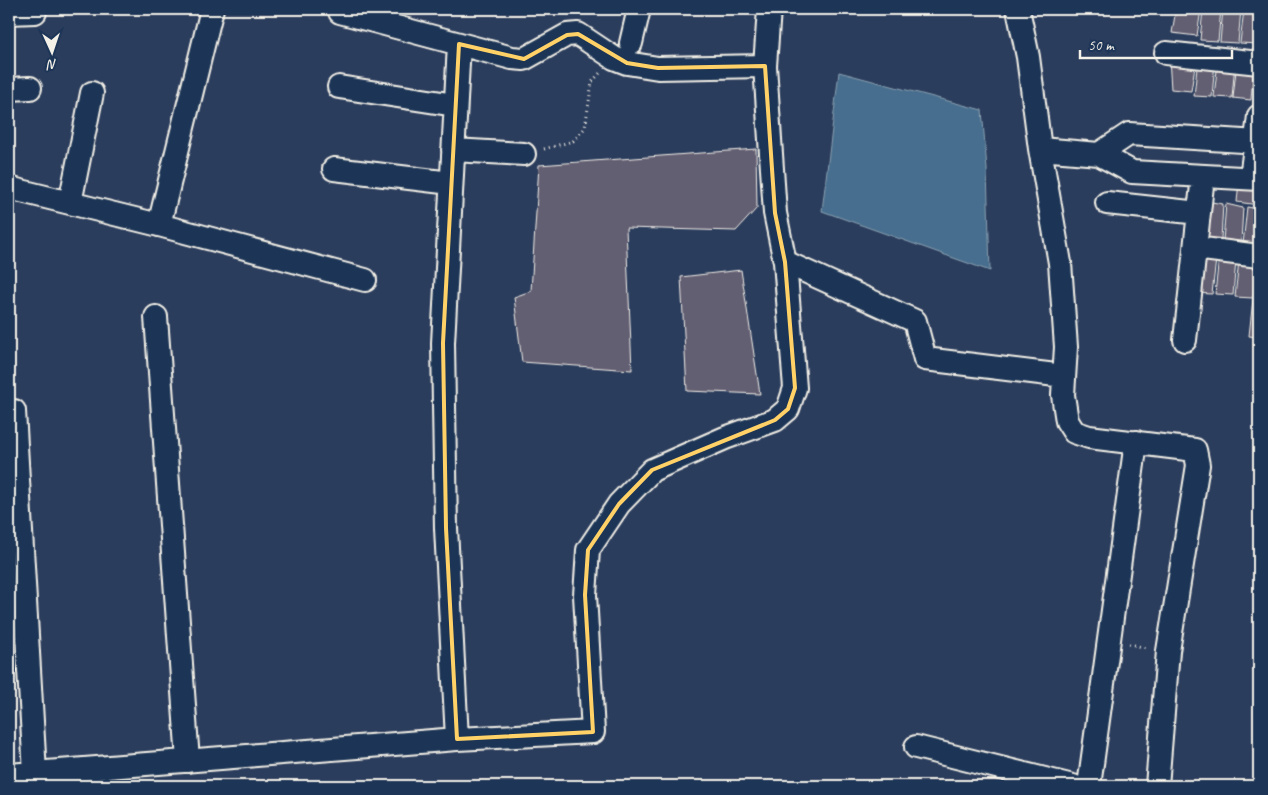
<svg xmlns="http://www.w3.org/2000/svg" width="1268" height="795" font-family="Caveat,sans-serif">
<rect width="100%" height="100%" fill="#2b3d5d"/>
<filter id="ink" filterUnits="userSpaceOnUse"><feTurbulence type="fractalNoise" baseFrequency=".02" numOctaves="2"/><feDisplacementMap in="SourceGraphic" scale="10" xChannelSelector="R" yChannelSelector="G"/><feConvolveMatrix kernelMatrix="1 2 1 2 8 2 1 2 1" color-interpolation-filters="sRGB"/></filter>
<g filter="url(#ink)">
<path fill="#466e8e" stroke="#8ca2b2" d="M839 72 982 110 987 169 990 271 822 211Z"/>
<path fill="#635e73" stroke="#f4f1e8" d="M1176 9H1201L1197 36 1172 33Z
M1203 9H1221L1218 41 1200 40Z
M1223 9H1241L1238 43 1220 42Z
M1244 9H1259L1258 44 1240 43Z
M1169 58 1196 60 1191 91 1171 89Z
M1198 59 1215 62 1212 97 1194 96Z
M1218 61 1235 63 1232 98 1214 97Z
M1237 61 1254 64 1251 100 1233 98Z
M756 149 757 208 736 231 626 228 632 370 522 362 514 297 531 291 539 165Z
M1239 181 1259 183V205L1237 202Z
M1206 201 1223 204 1221 239 1203 238Z
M1226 204 1243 208 1241 242 1223 241Z
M1247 207 1259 209V245L1243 244Z
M1198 256 1216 259 1212 294 1194 293Z
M1219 256 1236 260 1233 295 1215 294Z
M1239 260 1256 263 1253 298 1235 297Z
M741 270 760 394 687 391 681 277Z
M1259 270V296H1257Z
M1253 299 1259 300V337L1249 336Z"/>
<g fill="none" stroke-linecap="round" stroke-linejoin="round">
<g stroke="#f4f1e8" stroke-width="26">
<path id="minor" d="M1018 9 1028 57 1040 149 1060 263 1066 347 1063 395 1067 421 1074 432 1089 437 1195 450 1198 465 1168 651 1157 786
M340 12 512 58 524 59 567 35 578 34 614 58 627 63 658 68 765 66
M9 13 35 12
M631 43 639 9
M1166 53 1259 63
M339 87 455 105
M9 89 30 88
M1040 149 1099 154 1132 172 1259 179
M453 150 524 154
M1099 154 1129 134 1259 142
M334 169 451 183
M1251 178 1259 116
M9 188 159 225 365 280
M70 203 92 93
M1107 203 1199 213
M159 225 212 9
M1195 248 1259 256
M785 262 915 321 925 359 1064 376
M156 317 188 761
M1185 340 1203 176
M14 411 35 773
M457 739 446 528 443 343 459 44
M916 747 1073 786
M9 775 457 739 593 732 585 595 588 550 619 504 652 470 725 438 775 420 788 409 795 388 785 262 775 213 765 66 769 9
M1089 786 1136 442"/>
</g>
<path stroke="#f4f1e8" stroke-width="3" stroke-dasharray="1 4" stroke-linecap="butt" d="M544 149 573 141 585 128 592 82 600 73
M1129 644 1147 648"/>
<use href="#minor" stroke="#1d3557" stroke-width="22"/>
</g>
</g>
<path fill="none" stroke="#ffd166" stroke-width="4" stroke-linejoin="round" d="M578 34 627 63 658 68 765 66 775 213 785 262 795 388 788 409 775 420 652 470 619 504 588 550 585 595 593 732 457 739 446 528 443 343 459 44 524 59 567 35Z"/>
<rect width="1268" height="795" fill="none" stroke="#1d3557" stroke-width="30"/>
<rect x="15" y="15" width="1238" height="765" fill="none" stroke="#f4f1e8" stroke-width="2" filter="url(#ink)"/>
<g transform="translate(52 52) rotate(177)" stroke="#1d3557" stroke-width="4" paint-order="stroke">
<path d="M0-4L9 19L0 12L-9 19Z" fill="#f4f1e8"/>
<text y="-8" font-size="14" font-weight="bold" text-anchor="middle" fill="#f4f1e8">N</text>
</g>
<path d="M1080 50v8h152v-8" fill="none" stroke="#f4f1e8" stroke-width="2.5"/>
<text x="1088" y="50" font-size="15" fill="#f4f1e8" stroke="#1d3557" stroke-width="4" paint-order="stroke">50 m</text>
</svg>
